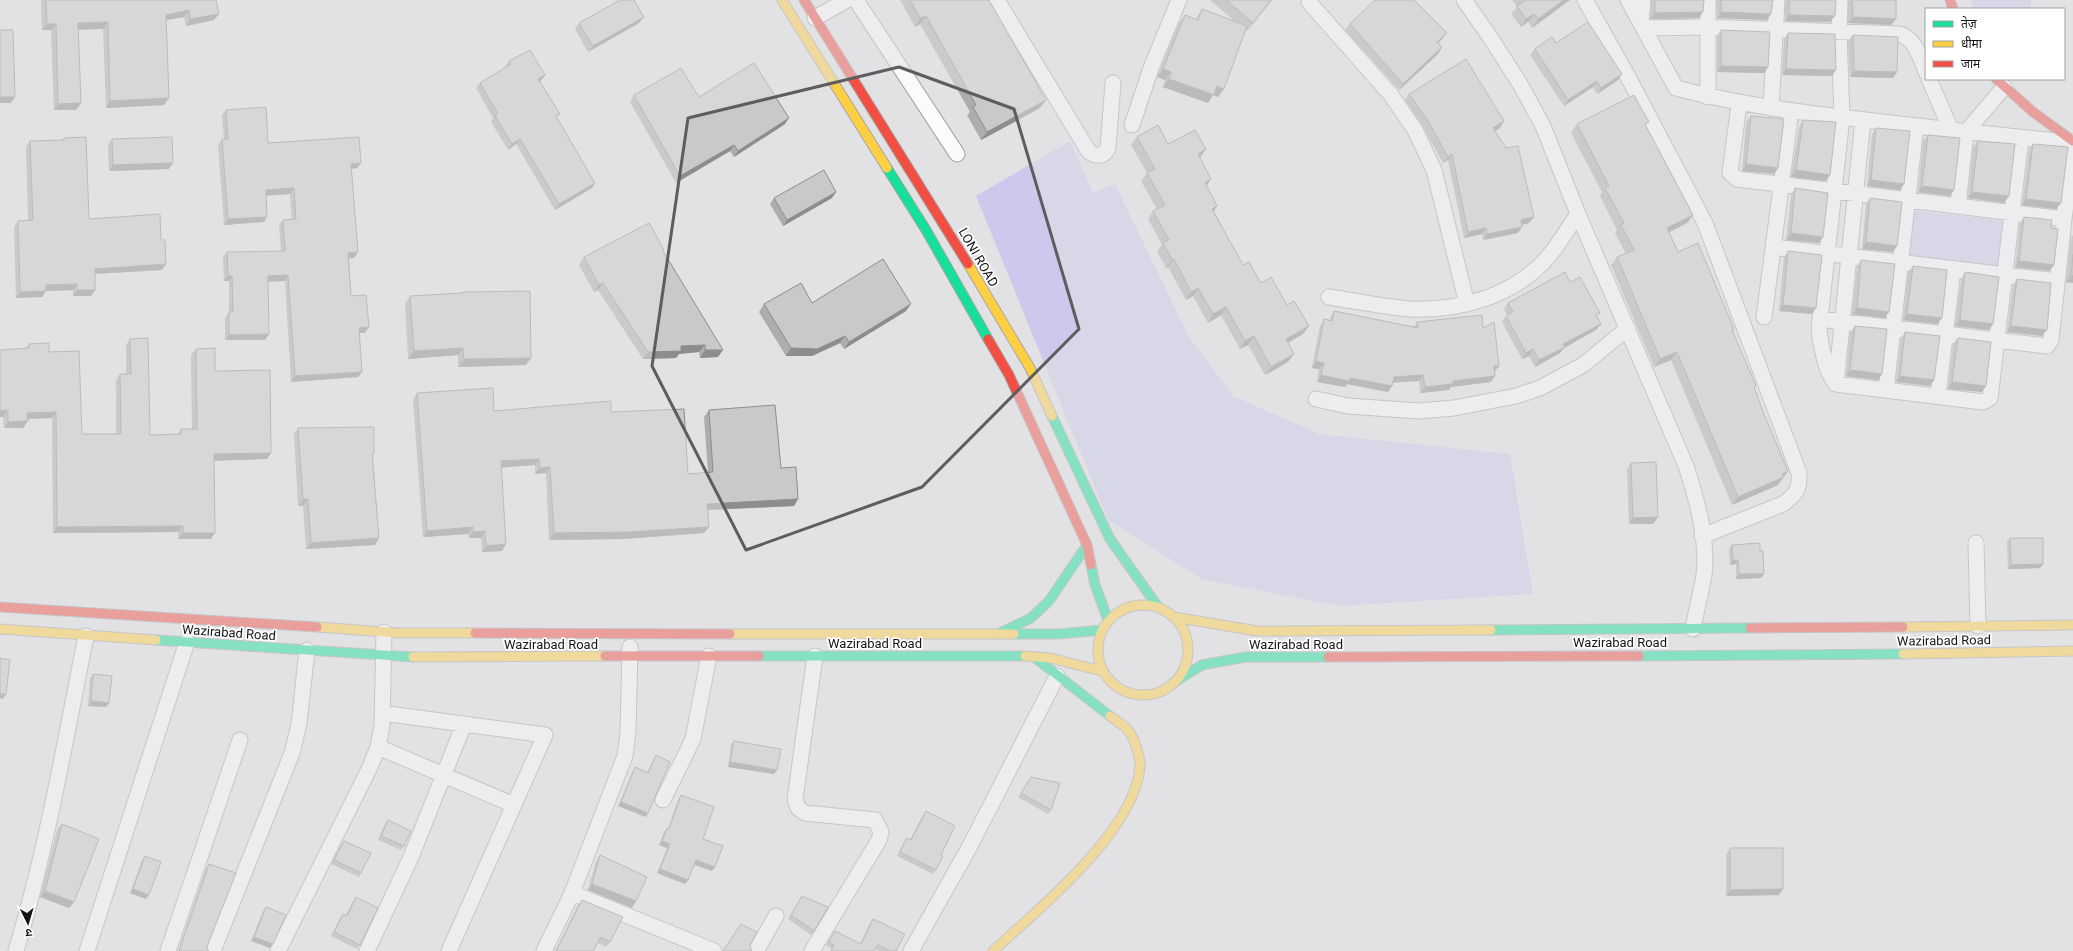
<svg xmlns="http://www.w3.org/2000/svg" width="2073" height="951" font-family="Roboto,'Noto Sans Devanagari',sans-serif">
<rect width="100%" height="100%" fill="#e2e2e5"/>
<path fill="#ccc9ec" d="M1971 0H2031V9H1975Z
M1070 141 1093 193 1115 184 1189 337 1233 396 1319 434 1510 454 1533 594 1339 606 1202 579 1108 520 976 196Z
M1911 210 2007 221 2001 271 1905 260Z"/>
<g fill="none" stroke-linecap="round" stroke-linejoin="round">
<g stroke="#a4a4a6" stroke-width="17">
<path id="street" d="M856 0 957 154
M997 0 1089 152C1097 157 1104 157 1108 148L1113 83
M1464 0 1490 37 1520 84 1543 126 1578 214 1686 466C1697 500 1708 539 1704 575 1701 593 1696 611 1693 629
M1585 0 1627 75 1705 223 1799 473C1800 490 1796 494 1783 504L1702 536
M1628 0 1676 88C1744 106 1812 114 1882 122 1945 129 2008 137 2072 142
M1840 0 1839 32 1842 117 1819 328C1820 341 1826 375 1836 384L1983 402 1990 398 2021 138
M1309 2 1391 95 1415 130 1434 170 1467 304
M815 18 847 0
M1641 23 1643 0
M1644 28 1707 27 1899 34C1915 38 1920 57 1926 72
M1929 79 1951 130
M1708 97V0
M1739 104 1730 173 1737 179 2064 219
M1771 108 1777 0
M1132 125 1151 68 1179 0
M1958 206 1966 132 2004 87
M1773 247 2056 281
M1329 297C1356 301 1383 307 1410 309 1461 311 1514 296 1548 257 1559 244 1568 228 1578 214
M1764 317 1791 111
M1820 319 2047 346 2051 340 2064 219 2073 154
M1836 384 1863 120
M1886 390 1916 126
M1938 396 1953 269
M1316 399 1348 406 1419 411 1454 408 1516 396 1540 388 1583 365 1628 328
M1976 543 1978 626
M382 713 545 735 449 951
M378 747 514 805
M663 800 693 739 709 656
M572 893 714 951
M16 951C47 848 65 741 86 636
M87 951 187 642
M168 951 240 740
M213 951 292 753 299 724 307 650
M278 951 370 767 378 747 382 725 384 632
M367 951 411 857 464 724
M544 951 572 893 625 756 628 733 630 647
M756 951 776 916
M812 951 879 840 881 832 875 820 805 813 798 808 795 799 815 656
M911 951 970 846 1057 676"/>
</g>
<g stroke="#a4a4a6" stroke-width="11">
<path id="fast" d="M887 168 926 230 988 339
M1052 416 1110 539 1158 607
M1091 565 1095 585 1108 620
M1491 630 1750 628
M998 634 1031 618 1049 601 1087 545
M1014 634H1059L1102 630
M156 640 413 657
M759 656H1025
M1639 656 1903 654
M1034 657 1110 716
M1173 683 1202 665 1245 657H1328"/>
</g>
<g stroke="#a4a4a6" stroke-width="11">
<path id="slow" d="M782 0 887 168
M968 264 1030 368 1052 416
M1098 650a45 45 0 1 1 90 0a45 45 0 1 1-90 0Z
M1174 617 1257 631 1491 630
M317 627 399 633H475
M1903 627 2073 625
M0 629 156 640
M730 634H1014
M1903 654 2073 651
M1025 656 1050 658 1102 671
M413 657 605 656
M993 951C1039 909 1136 830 1140 766 1140 756 1134 736 1127 729 1122 724 1115 720 1110 716"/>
</g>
<g stroke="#a4a4a6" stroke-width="11">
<path id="jam" d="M804 0 968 264
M1950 0 1953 9
M1996 79 2033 112 2073 141
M988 339 1009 375 1087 545 1091 565
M0 607 317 627
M1750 628 1903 627
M475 633 730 634
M605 656H759
M1328 657 1639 656"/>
</g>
<use href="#street" stroke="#fbfbfb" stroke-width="15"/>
<use href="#fast" stroke="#16e098" stroke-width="9"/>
<use href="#slow" stroke="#ffcf43" stroke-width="9"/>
<use href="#jam" stroke="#f24e42" stroke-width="9"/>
</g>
<path fill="#adadaf" d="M41 0H216L214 20 186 26 184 17 166 20 164 105 106 108 103 29H78L81 103 76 110H54L51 30H42Z
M900 0H989L1040 108 981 140 967 115 970 112 920 24 915 27Z
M1210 0H1272L1247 31 1246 30 1218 97 1213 95 1208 103 1163 87 1165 80 1157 77 1179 23 1185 15 1196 19 1202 9 1237 23Z
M1512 0H1570L1532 28 1528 22 1521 27 1511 14 1517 7Z
M1651 0H1704L1699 18 1650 19Z
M1716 0H1773L1767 20 1717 18Z
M1785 0H1836L1830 22 1785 21Z
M1848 0H1896V19L1891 25 1848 23Z
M579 23H639L588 52 575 29Z
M1350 24 1447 33 1442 39 1438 43 1442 47 1438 54 1399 90 1345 30Z
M1721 30 1768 67 1764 73 1717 72V36Z
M1788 33 1832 76 1782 75 1784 39Z
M1853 35 1897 72 1893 78 1850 77 1848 41Z
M1556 43 1622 74 1618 80 1597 94 1593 87 1564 106 1530 55 1535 49Z
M509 61 545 75 540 81 557 118 595 183 592 188 555 210 516 144 508 150 491 122 493 118 476 88 480 83 506 68 505 67Z
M1409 94 1500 128 1495 131 1534 217 1529 223 1522 225 1518 233 1483 240 1482 234 1464 238 1448 160 1443 163 1422 125 1405 100Z
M634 95 699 97 785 124 734 157 730 151 676 183 630 102Z
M226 110 268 143 361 163 357 168 352 169 354 258H349L351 296 365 333H359L362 372 358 377 291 382 285 281H268L265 340H225V318L229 312V281H224L223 257 227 252 281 251 279 225 283 220 292 219 290 194 266 195 267 217 264 222 224 225 218 145 222 139H224L222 115Z
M1751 116 1778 168 1774 174 1742 171 1746 122Z
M1803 120 1826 181 1791 177 1799 127Z
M1577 124 1646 126 1693 215 1687 223 1669 232 1678 252 1733 331 1764 414 1788 471 1778 485 1732 505 1671 360 1654 367 1611 265 1617 257 1626 254 1615 233 1617 230 1600 196 1602 192 1571 133Z
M1876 128 1904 184 1900 190 1867 186 1872 134Z
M1928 135 1950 196 1918 192 1923 141Z
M1137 137 1168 144 1200 158 1211 179 1206 186 1217 206 1214 211 1243 265 1261 283 1287 305 1309 326 1303 334 1288 343V362L1265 375 1248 345 1240 349 1221 315 1208 323 1193 296 1186 300 1168 267 1166 268 1157 251 1162 245 1148 219 1153 211 1157 209 1141 181 1147 173 1131 145Z
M64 138 89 219 162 270 95 274V290L91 296H73V290L46 291 42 297 16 298 14 227 18 221 28 220 26 147 30 141 62 140Z
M112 139 169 169 109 171 108 145Z
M1978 141 2009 196 2004 203 1968 198 1973 147Z
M2033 144 2061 203 2056 209 2022 205 2029 150Z
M1795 188 1819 243 1786 240 1791 195Z
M774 198H832L783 226 770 204Z
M1870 198 1893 252 1862 249 1866 204Z
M2024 217 2051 228 2054 265 2049 271 2015 267 2020 223Z
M2073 235V283L2066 282 2071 238Z
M1788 251 1816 308 1812 314 1779 311 1784 257Z
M663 252 718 357 700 358 699 352 679 354 676 358 643 359 598 290 594 292 579 265 584 257Z
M1861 260 1885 318 1852 314 1857 266Z
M1913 266 1942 318 1937 324 1903 320 1908 272Z
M1965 272 1989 330 1955 326 1961 279Z
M2017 279 2042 336 2007 332 2013 285Z
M1570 282 1597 317 1601 324 1596 330 1564 348 1560 353 1535 367 1529 356 1522 359 1502 322 1506 316 1507 315 1504 309 1508 303Z
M463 292 526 365 458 367V355L408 359 405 304 410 296 461 293Z
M812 303 906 311 844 349 840 343 812 356H786L759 312 764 304Z
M1334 311 1414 327 1417 322 1483 328 1499 366 1495 371 1491 382 1451 387 1449 390 1420 393 1419 381 1393 382 1388 392 1347 384 1345 387 1317 382 1319 369 1312 368 1320 326 1324 319 1329 321 1330 318Z
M1855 326 1882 374 1878 380 1846 376 1850 332Z
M1905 332 1934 380 1930 386 1896 382 1901 338Z
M1958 338 1982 392 1948 389 1953 344Z
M130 339 150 435 178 434 181 429H192L191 355 196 349 215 371 271 453 267 459 214 460 211 539H178V532L53 533 52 418 28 419V421L23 428H4L3 417H0V350L26 349 29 344 49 352 82 434H116V380L120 374H126V345Z
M417 393 494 411 611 412 688 474 708 472 704 417 709 410 781 468 798 499 794 506 708 510 709 527 704 533 623 539 549 540 546 473 535 474V465L501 467 506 544 502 551 482 552 481 538H469L468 534 423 537 413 400Z
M298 428 373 457 379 538 375 545 306 549 303 506H298L294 434Z
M1631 463 1658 517 1653 524H1629L1627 469Z
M2010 538 2043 564 2040 568 2008 569 2007 542Z
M1732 545 1760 551 1764 574 1761 578 1736 579V564L1730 565 1729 549Z
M93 674 106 707 88 706 90 678Z
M734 741 777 770 774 774 728 767 731 745Z
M656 755 646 817 618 806 633 771 635 767 647 772 654 759Z
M1031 777 1051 810 1048 814 1018 797Z
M681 795 703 839 715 867 712 871 694 865 685 884 657 873 667 848 659 845 664 832 667 828 668 829 678 800Z
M926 811 941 855 936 870 933 874 897 856 904 842 907 838 910 840 923 815Z
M388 820 404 846 401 850 378 840 385 824Z
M62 824 74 902 69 908 40 897 57 830Z
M344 841 361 873 359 877 331 864 341 845Z
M1730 848 1779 895 1726 896V855Z
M600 855 636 901 632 908 588 890 596 861Z
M145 856 146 899 130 893 142 860Z
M209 864 207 949 209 951H178L206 868Z
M802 896 814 931 811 935 788 919Z
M356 897 360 945 357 949 331 936 340 918 343 914 346 915 353 901Z
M582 900 610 942 606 947 598 943 593 951H555L578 905Z
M266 907 273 944 270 948 251 941 263 911Z
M873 919 896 951H879L875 949 874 951H831L832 949 826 945 835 931 860 944 870 923Z"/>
<path fill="#8d8d8e" d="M1271 0H1272L1247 31 1253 23Z
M1564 0H1570L1532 28 1538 19Z
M189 10 184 17 161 21 166 15Z
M1703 12 1699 18 1650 19 1655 13Z
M1721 12 1771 14 1767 20 1717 18Z
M219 14 214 20 186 26 190 19Z
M1534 14 1528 22 1521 27 1526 19Z
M1789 15 1835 16 1830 22 1785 21Z
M926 16 920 24 915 27 920 18Z
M644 17 639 23 588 52 593 46Z
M1853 17 1896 19 1891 25 1848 23Z
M108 22 103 29 74 30 78 23Z
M47 24H56L51 30H42Z
M1447 33 1442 39 1433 48 1437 42Z
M1442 47 1438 54 1399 90 1403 84Z
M1721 66 1768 67 1764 73 1717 72Z
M1163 69 1171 72 1165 80 1157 77Z
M1786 69 1836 70 1832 76 1782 75Z
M1854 71 1897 72 1893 78 1850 77Z
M1622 74 1618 80 1597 94 1601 88Z
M545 75 541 81 534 84 538 79Z
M1169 79 1217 86 1224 89 1218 97 1213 95 1208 103 1163 87Z
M1597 81 1593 87 1564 106 1568 100Z
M0 97H15L11 103H0Z
M169 98 164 105 106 108 110 101Z
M1046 100 1040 108 981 140 987 132Z
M81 103 76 110H54L58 104Z
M789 118 785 124 734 157 738 151Z
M1504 121 1500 128 1489 134 1493 128Z
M520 139 516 144 508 150 512 144Z
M734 145 730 151 676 183 680 176Z
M1206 149 1200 158 1192 162 1198 154Z
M1452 154 1448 160 1443 163 1448 157Z
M173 163 169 169 109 171 113 165Z
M361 163 357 168 348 169 351 164Z
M1746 164 1778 168 1774 174 1742 171Z
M1796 170 1830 175 1826 181 1791 177Z
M1211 179 1206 187 1205 183Z
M1871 180 1904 184 1900 190 1867 186Z
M595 183 592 188 555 210 559 204Z
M1922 186 1954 190 1950 196 1918 192Z
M294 188 290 194 262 196 266 190Z
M836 192 832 198 783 226 787 220Z
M1972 192 2009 196 2004 203 1968 198Z
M2026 199 2061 203 2056 209 2022 205Z
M1217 206 1212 214V209Z
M1693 215 1687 223 1662 236 1667 228Z
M267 217 264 222 224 225 228 219Z
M1534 217 1529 223 1516 226 1521 220Z
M1522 227 1518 233 1483 240 1487 234Z
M1486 228 1482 234 1464 238 1468 232Z
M1791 233 1823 237 1819 243 1786 240Z
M1866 242 1897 246 1893 252 1862 249Z
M358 252 354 258 344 259 348 253Z
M1174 259 1168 267 1166 268 1172 260Z
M2019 261 2054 265 2049 271 2015 267Z
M166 264 162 270 90 274 95 269Z
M288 275 285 281 264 282 268 276Z
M2071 275 2073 276V283L2066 282Z
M228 276H232L229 281H224Z
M603 283 598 290 594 292 599 285Z
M77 284 73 290 46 291 42 297 16 298 20 292 46 285Z
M1198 288 1193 296 1186 300 1191 292Z
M77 290H95L91 296H73Z
M911 304 906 311 844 349 849 342Z
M1783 305 1816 308 1812 314 1779 311Z
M1226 307 1221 315 1208 323 1213 314Z
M1857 308 1889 312 1885 318 1852 314Z
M1907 314 1942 318 1937 324 1903 320Z
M1960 320 1993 324 1989 330 1955 326Z
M1601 324 1596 330 1564 348 1560 353 1535 367 1539 360 1563 344Z
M1309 326 1303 334 1280 347 1286 339Z
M2011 326 2047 330 2042 336 2007 332Z
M369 327 365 333H355L359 328Z
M269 334 265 340H225L229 335Z
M845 336 840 343 812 356H786L791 348Z
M1254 336 1248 345 1240 349 1245 341Z
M705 345 699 352 679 354 676 358 643 359 648 352 681 346Z
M463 348 458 355 408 359 414 351Z
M1533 349 1529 356 1522 359 1526 353Z
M705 350H723L718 357 700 358Z
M1677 352 1671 360 1654 367 1660 359Z
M1294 354 1288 362 1265 375 1271 367Z
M531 358 526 365 458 367 464 359Z
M1316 361 1324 363 1319 369 1312 368Z
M1494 366H1499L1494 372Z
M1850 370 1882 374 1878 380 1846 376Z
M362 372 358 377 291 382 295 376Z
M1321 375 1350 378 1392 386 1388 392 1347 384 1345 387 1317 382Z
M1423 375 1419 381 1389 383 1394 377Z
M1495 376 1491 382 1451 387 1449 390 1420 393 1425 387 1453 381Z
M1900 376 1934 380 1930 386 1896 382Z
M1952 382 1986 386 1982 392 1948 389Z
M8 410 3 417H0V411Z
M56 412 52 418 23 419 27 413Z
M28 421 23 428H4L8 422Z
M271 453 267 459 209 461 214 454Z
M539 459 535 465 496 468 501 461Z
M550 467 546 473 535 474 540 468Z
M1788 471 1778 485 1732 505 1738 497Z
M308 499 303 506H298L303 500Z
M798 499 794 506 703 510 707 504Z
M1658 517 1653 524H1629L1633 518Z
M183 526 178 532 53 533 57 527Z
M473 527 468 534 423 537 427 531Z
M709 527 704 533 623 539 549 540 554 533Z
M485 531 481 538H469L473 532Z
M183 533H215L211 539H178Z
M379 538 375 545 306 549 311 543Z
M506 544 502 551 482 552 486 546Z
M1733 560H1738L1736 564 1730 565Z
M2043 564 2040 568 2008 569 2011 565Z
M1739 574H1764L1761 578 1736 579Z
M0 694H6L3 699 0 698Z
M91 701 109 703 106 707 88 706Z
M730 762 777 770 774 774 728 767Z
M621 802 648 813 646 817 618 806Z
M662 841 670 844 667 848 659 845Z
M696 860 715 867 712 871 693 864Z
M660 869 688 880 685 884 657 873Z
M592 884 636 901 632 908 588 890Z
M133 889 149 895 146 899 130 893Z
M1783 889 1779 895 1726 896 1730 890Z
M45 891 74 902 69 908 40 897Z
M254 937 273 944 270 948 251 941Z"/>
<path fill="#c9c9cb" stroke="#8d8d8e" d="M46 0H216L219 14 190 19 189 10 166 15 169 98 110 101 108 22 78 23 81 103 58 104 56 24H47Z
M620 0H634L644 17 593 46 579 23Z
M910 0H989L1046 100 987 132 973 107 976 105 926 16 920 18Z
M1226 0H1271L1253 23Z
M1375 0H1414L1447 33 1437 42 1442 47 1403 84 1350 24Z
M1523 0H1564L1538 19 1534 14 1526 19 1517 6 1524 1Z
M1655 0H1704L1703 12 1655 13Z
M1721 0H1773L1771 14 1721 12Z
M1789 0H1836L1835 16 1789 15Z
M1852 0H1896V19L1853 17Z
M1202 9 1247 26 1224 89 1217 86 1214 95 1169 79 1171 72 1163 69 1185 15 1198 20Z
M1588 22 1622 74 1601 88 1597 81 1568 100 1535 49 1552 37 1556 43Z
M0 30H13L15 97H0Z
M1721 30 1770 32 1768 67 1721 66Z
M1788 33 1835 34 1836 70 1786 69Z
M1853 35 1898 37 1897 72 1854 71Z
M530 50 545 75 538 79 560 114 556 116 595 183 559 204 520 139 512 144 495 116 498 114 480 83 511 64 509 61Z
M1466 59 1504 121 1493 128 1506 148 1518 146 1534 217 1521 220 1522 227 1487 234 1486 228 1468 232 1452 154 1448 157 1427 119 1409 94Z
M754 63 789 118 738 151 734 145 680 176 634 95 681 68 699 97Z
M1634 95 1649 122 1645 124 1693 215 1667 228 1678 252 1698 243 1734 329 1732 330 1756 386 1754 387 1764 414 1788 471 1782 474 1784 477 1738 497 1677 352 1660 359 1617 257 1634 250 1621 225 1624 223 1605 188 1609 186 1577 124Z
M266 107 268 143 359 137 361 163 351 164 358 252 348 253 351 296 366 295 369 327 359 328 362 372 295 376 288 275 268 276 269 334 229 335V312H233L232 276H228L227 252 285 251 283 220 296 219 294 188 266 190 267 217 228 219 222 139H228L226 110Z
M1751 116 1784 119 1778 168 1746 164Z
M1803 120 1836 122 1830 175 1796 170Z
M1158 125 1168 144 1195 130 1206 149 1198 154 1211 179 1205 183 1217 206 1212 209 1243 265 1249 262 1261 283 1271 277 1287 305 1294 301 1309 326 1286 339 1294 354 1271 367 1254 336 1245 341 1226 307 1213 314 1198 288 1191 292 1174 259 1172 260 1163 243 1169 240 1153 211 1165 205 1147 173 1155 169 1137 137Z
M1876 128 1910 131 1904 184 1871 180Z
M1928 135 1960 138 1954 190 1922 186Z
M86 137 89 219 160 214 161 240H165L166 264 95 269V290H77V284L46 285V291L20 292 18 221 33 220 30 141 64 140V138Z
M172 137 173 163 113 165 112 139Z
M1978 141 2015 144 2009 196 1972 192Z
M2033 144 2068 147 2061 203 2026 199Z
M824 170 836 192 787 220 774 198Z
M1795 188 1828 193 1823 237 1791 233Z
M1870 198 1902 202 1897 246 1866 242Z
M2024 217 2052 220 2051 228 2058 229 2054 265 2019 261Z
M649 223 664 250 663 251 723 350H705V345L681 346V351L648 352 603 283 599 285 584 257Z
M1788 251 1822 255 1816 308 1783 305Z
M2073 254V276L2071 275Z
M883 259 911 304 849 342 845 336 817 349 791 348 764 304 801 283 812 303Z
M1861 260 1895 264 1889 312 1857 308Z
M1913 266 1947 270 1942 318 1907 314Z
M1565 272 1570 282 1580 277 1600 313 1596 315 1601 324 1563 344 1565 347 1539 360 1533 349 1526 353 1506 316 1513 312 1508 303Z
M1965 272 1999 277 1993 324 1960 320Z
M2017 279 2051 283 2047 330 2011 326Z
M530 291 531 358 464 359 463 348 414 351 410 296 463 293V292Z
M1334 311 1418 328 1417 322 1482 315 1483 328 1494 322 1499 366H1494L1495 376 1453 381V384L1425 387 1423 375 1394 377 1392 386 1350 378 1349 381 1321 375 1324 363 1316 361 1324 319 1332 321Z
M1855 326 1887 329 1882 374 1850 370Z
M1905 332 1940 336 1934 380 1900 376Z
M148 338 150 435 181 434V429H197L196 349 215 348V371L270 370 271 453 214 454 215 533H183V526L57 527 56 412 27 413 28 421 8 422V410L0 411V350L29 348V344L49 343V352L79 351 82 434H121L120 374H131L130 339Z
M1958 338 1991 342 1986 386 1952 382Z
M493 388 494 411 611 401V412L684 409 688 474 713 472 709 410 775 405 781 468 796 467 798 499 707 504 709 527 628 532 554 533 550 467 540 468 539 459 501 461 506 544 486 546 485 531 473 532V527L427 531 417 393Z
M374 427V454H372L379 538 311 543 308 499 303 500 298 428Z
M1656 462 1658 517 1633 518 1631 463Z
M2010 538H2043V564L2011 565Z
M1760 543V551H1763L1764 574H1739L1738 560H1733L1732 545Z
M0 658 10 660 6 694H0Z
M93 674 112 676 109 703 91 701Z
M734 741 781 749 777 770 730 762Z
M656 755 670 762 648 813 621 802 635 767 648 773Z
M1031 777 1060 783 1051 810 1021 793Z
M681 795 714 807 703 839 723 846 715 867 696 860 688 880 660 869 670 844 662 841 667 828 669 829Z
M926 811 955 826 941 855 943 856 936 870 900 852 907 838 911 840Z
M388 820 411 831 404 846 381 836Z
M62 824 99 839 74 902 45 891Z
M344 841 371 853 361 873 334 860Z
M1730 848H1783V889L1730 890Z
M600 855 647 877 636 901 592 884Z
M145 856 161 862 149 895 133 889Z
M209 864 236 873 208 944 207 949 209 951H179Z
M802 896 828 907 814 931 791 915Z
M356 897 378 908 360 945 334 932 343 914 347 916Z
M582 900 623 917 610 942 601 937 593 951H556Z
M266 907 286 915 273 944 254 937Z
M873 919 905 934 896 951H890L878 945 874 951H831L834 945 829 941 835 931 861 944Z
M741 924 757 932 750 946 752 951H723Z"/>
<path d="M0 0H2073V951H0ZM899 67 1014 109 1079 329 922 487 746 550 652 366 688 118Z" fill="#e2e2e5" fill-opacity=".55" fill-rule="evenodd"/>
<path fill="none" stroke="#5d5d5f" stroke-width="3" stroke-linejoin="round" d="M899 67 1014 109 1079 329 922 487 746 550 652 366 688 118Z"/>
<g text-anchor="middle" stroke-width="3.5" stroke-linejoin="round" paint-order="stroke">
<g font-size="13" fill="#151517" stroke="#fff">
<text transform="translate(979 257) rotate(60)" y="5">LONI ROAD</text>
<text transform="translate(229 632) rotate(4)" y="5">Wazirabad Road</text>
<text transform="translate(1944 640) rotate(-1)" y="5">Wazirabad Road</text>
<text x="1620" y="647">Wazirabad Road</text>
<text x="875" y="648">Wazirabad Road</text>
<text x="551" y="649">Wazirabad Road</text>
<text x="1296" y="649">Wazirabad Road</text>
</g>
</g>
<rect x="1925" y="8" width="140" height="72" fill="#ffffff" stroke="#a1a1a2"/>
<rect x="1933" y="21" width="20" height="6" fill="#16e098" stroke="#a1a1a2"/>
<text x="1961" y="28" font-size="12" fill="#151517">तेज़</text>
<rect x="1933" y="41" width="20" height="6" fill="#ffcf43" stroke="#a1a1a2"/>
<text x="1961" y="48" font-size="12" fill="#151517">धीमा</text>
<rect x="1933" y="61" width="20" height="6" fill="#f24e42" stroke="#a1a1a2"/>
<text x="1961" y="68" font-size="12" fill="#151517">जाम</text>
<g transform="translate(28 923) rotate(175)" stroke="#ffffff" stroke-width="3" paint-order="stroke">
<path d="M0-3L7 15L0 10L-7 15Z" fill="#151517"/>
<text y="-6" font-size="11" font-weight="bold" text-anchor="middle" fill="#151517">उ</text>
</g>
</svg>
